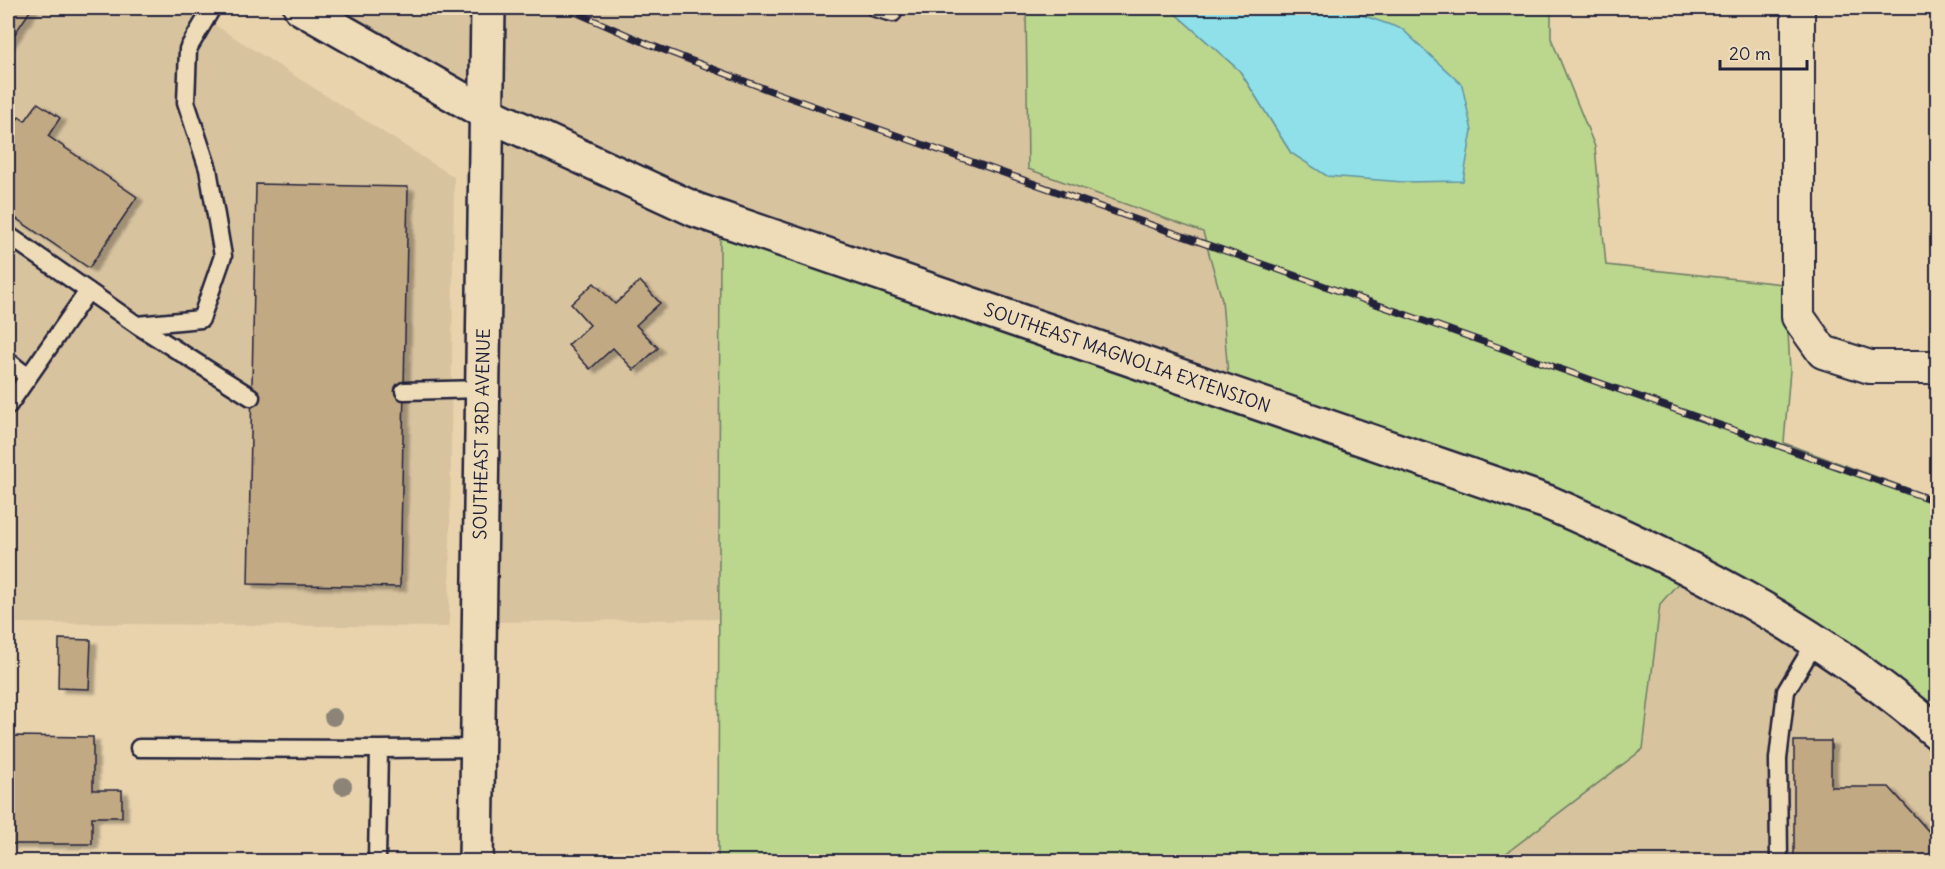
<svg xmlns="http://www.w3.org/2000/svg" width="1945" height="869" font-family="Delius,sans-serif">
<defs>
<filter id="shadow"><feDropShadow dx="6" dy="4" stdDeviation="1.5" flood-color="#0004"/></filter>
</defs>
<rect width="100%" height="100%" fill="#e8d3ad"/>
<filter id="ink" filterUnits="userSpaceOnUse"><feTurbulence type="fractalNoise" baseFrequency=".0167" numOctaves="2"/><feDisplacementMap in="SourceGraphic" scale="12" xChannelSelector="R" yChannelSelector="G"/><feConvolveMatrix kernelMatrix="1 2 1 2 8 2 1 2 1" color-interpolation-filters="sRGB"/></filter>
<g filter="url(#ink)">
<path fill="#d8c39f" d="M8 8H188L454 177 449 627 8 623Z
M334 8H473L471 86Z
M502 8H1026L1028 169 1203 232 1222 300 1228 375 701 194 501 102Z
M500 138 690 226 720 236 719 619 494 622Z
M1680 581 1773 631 1883 707 1937 754V861L1496 862 1643 749 1660 604Z"/>
<path fill="#bbd68d" stroke="#6e7c64" stroke-width="1.5" d="M1026 8H1169L1240 71 1291 153 1346 10 1342 8H1551V38L1595 147 1606 265 1783 284V317L1788 331 1790 370 1784 443 1937 499V712L1899 678 1786 601 1653 530 1551 486 1228 375 1222 300 1203 232 1028 169Z
M720 236 1542 518 1642 561 1680 581 1660 604 1643 749 1496 861 718 862Z"/>
<path fill="#8fe0e8" stroke="#6394a3" stroke-width="1.5" d="M1169 8H1342L1402 29 1462 85 1472 131 1463 181 1403 182 1327 176 1291 153 1240 71Z"/>
<path fill="#c1a984" stroke="#22223b" stroke-width="1.5" filter="url(#shadow)" d="M8 8H32L8 44Z
M38 103 60 118 48 136 137 197 89 268 8 213V133L19 117 25 121Z
M256 184 408 187 400 587 248 584Z
M640 281 660 303 636 325 658 348 634 370 613 348 590 369 568 345 590 325 571 304 594 283 615 304Z
M59 639 91 640 89 689 58 688Z
M11 736 93 737V790H122V817H92V844H10Z
M1794 741H1831V787H1889L1931 834H1938V862H1794Z"/>
<g fill="none" stroke-linecap="round" stroke-linejoin="round">
<g stroke="#22223b" stroke-width="21">
<path id="lane" d="M875 8 893 13 894 8
M8 235 137 325 201 319 223 256 208 169 186 102 188 49 212 8
M137 325 251 397
M8 361 28 377
M404 391 482 389
M8 406 88 291
M139 748 379 749
M377 862 379 749 478 748
M1779 862 1778 759 1786 691 1816 641"/>
</g>
<g stroke="#22223b" stroke-width="36">
<path id="street" d="M1798 8V317L1823 352 1870 367H1938"/>
</g>
<g stroke="#22223b" stroke-width="38">
<path id="secondary" d="M301 8 486 113 696 210 1547 502C1690 564 1819 630 1938 733
M476 862 488 8"/>
</g>
<use href="#lane" stroke="#eedcb9" stroke-width="16"/>
<use href="#street" stroke="#eedcb9" stroke-width="32"/>
<use href="#secondary" stroke="#eedcb9" stroke-width="33"/>
<g stroke="#22223b" stroke-width="7">
<path id="rail" d="M566 8 648 44 771 91 1938 502"/>
</g>
<use href="#rail" stroke="#eedcb9" stroke-width="4.5" stroke-dasharray="14" stroke-linecap="butt"/>
</g>
<g fill="#8c8577">
<circle cx="333" cy="717" r="9"/>
<circle cx="343" cy="786" r="9"/>
</g>
</g>
<g text-anchor="middle" stroke-width="5" stroke-linejoin="round" paint-order="stroke">
<g font-size="18" fill="#22223b" stroke="#eedcb9">
<text transform="translate(1127 358) rotate(19)" y="6">SOUTHEAST MAGNOLIA EXTENSION</text>
<text transform="translate(482 434) rotate(-89)" y="6">SOUTHEAST 3RD AVENUE</text>
</g>
</g>
<rect width="1945" height="869" fill="none" stroke="#eedcb9" stroke-width="30"/>
<rect x="15" y="15" width="1915" height="839" fill="none" stroke="#22223b" stroke-width="2" filter="url(#ink)"/>
<path d="M1720 60v9h87v-9" fill="none" stroke="#22223b" stroke-width="3"/>
<text x="1729" y="60" font-size="18" fill="#22223b" stroke="#eedcb9" stroke-width="4.5" paint-order="stroke">20 m</text>
</svg>
